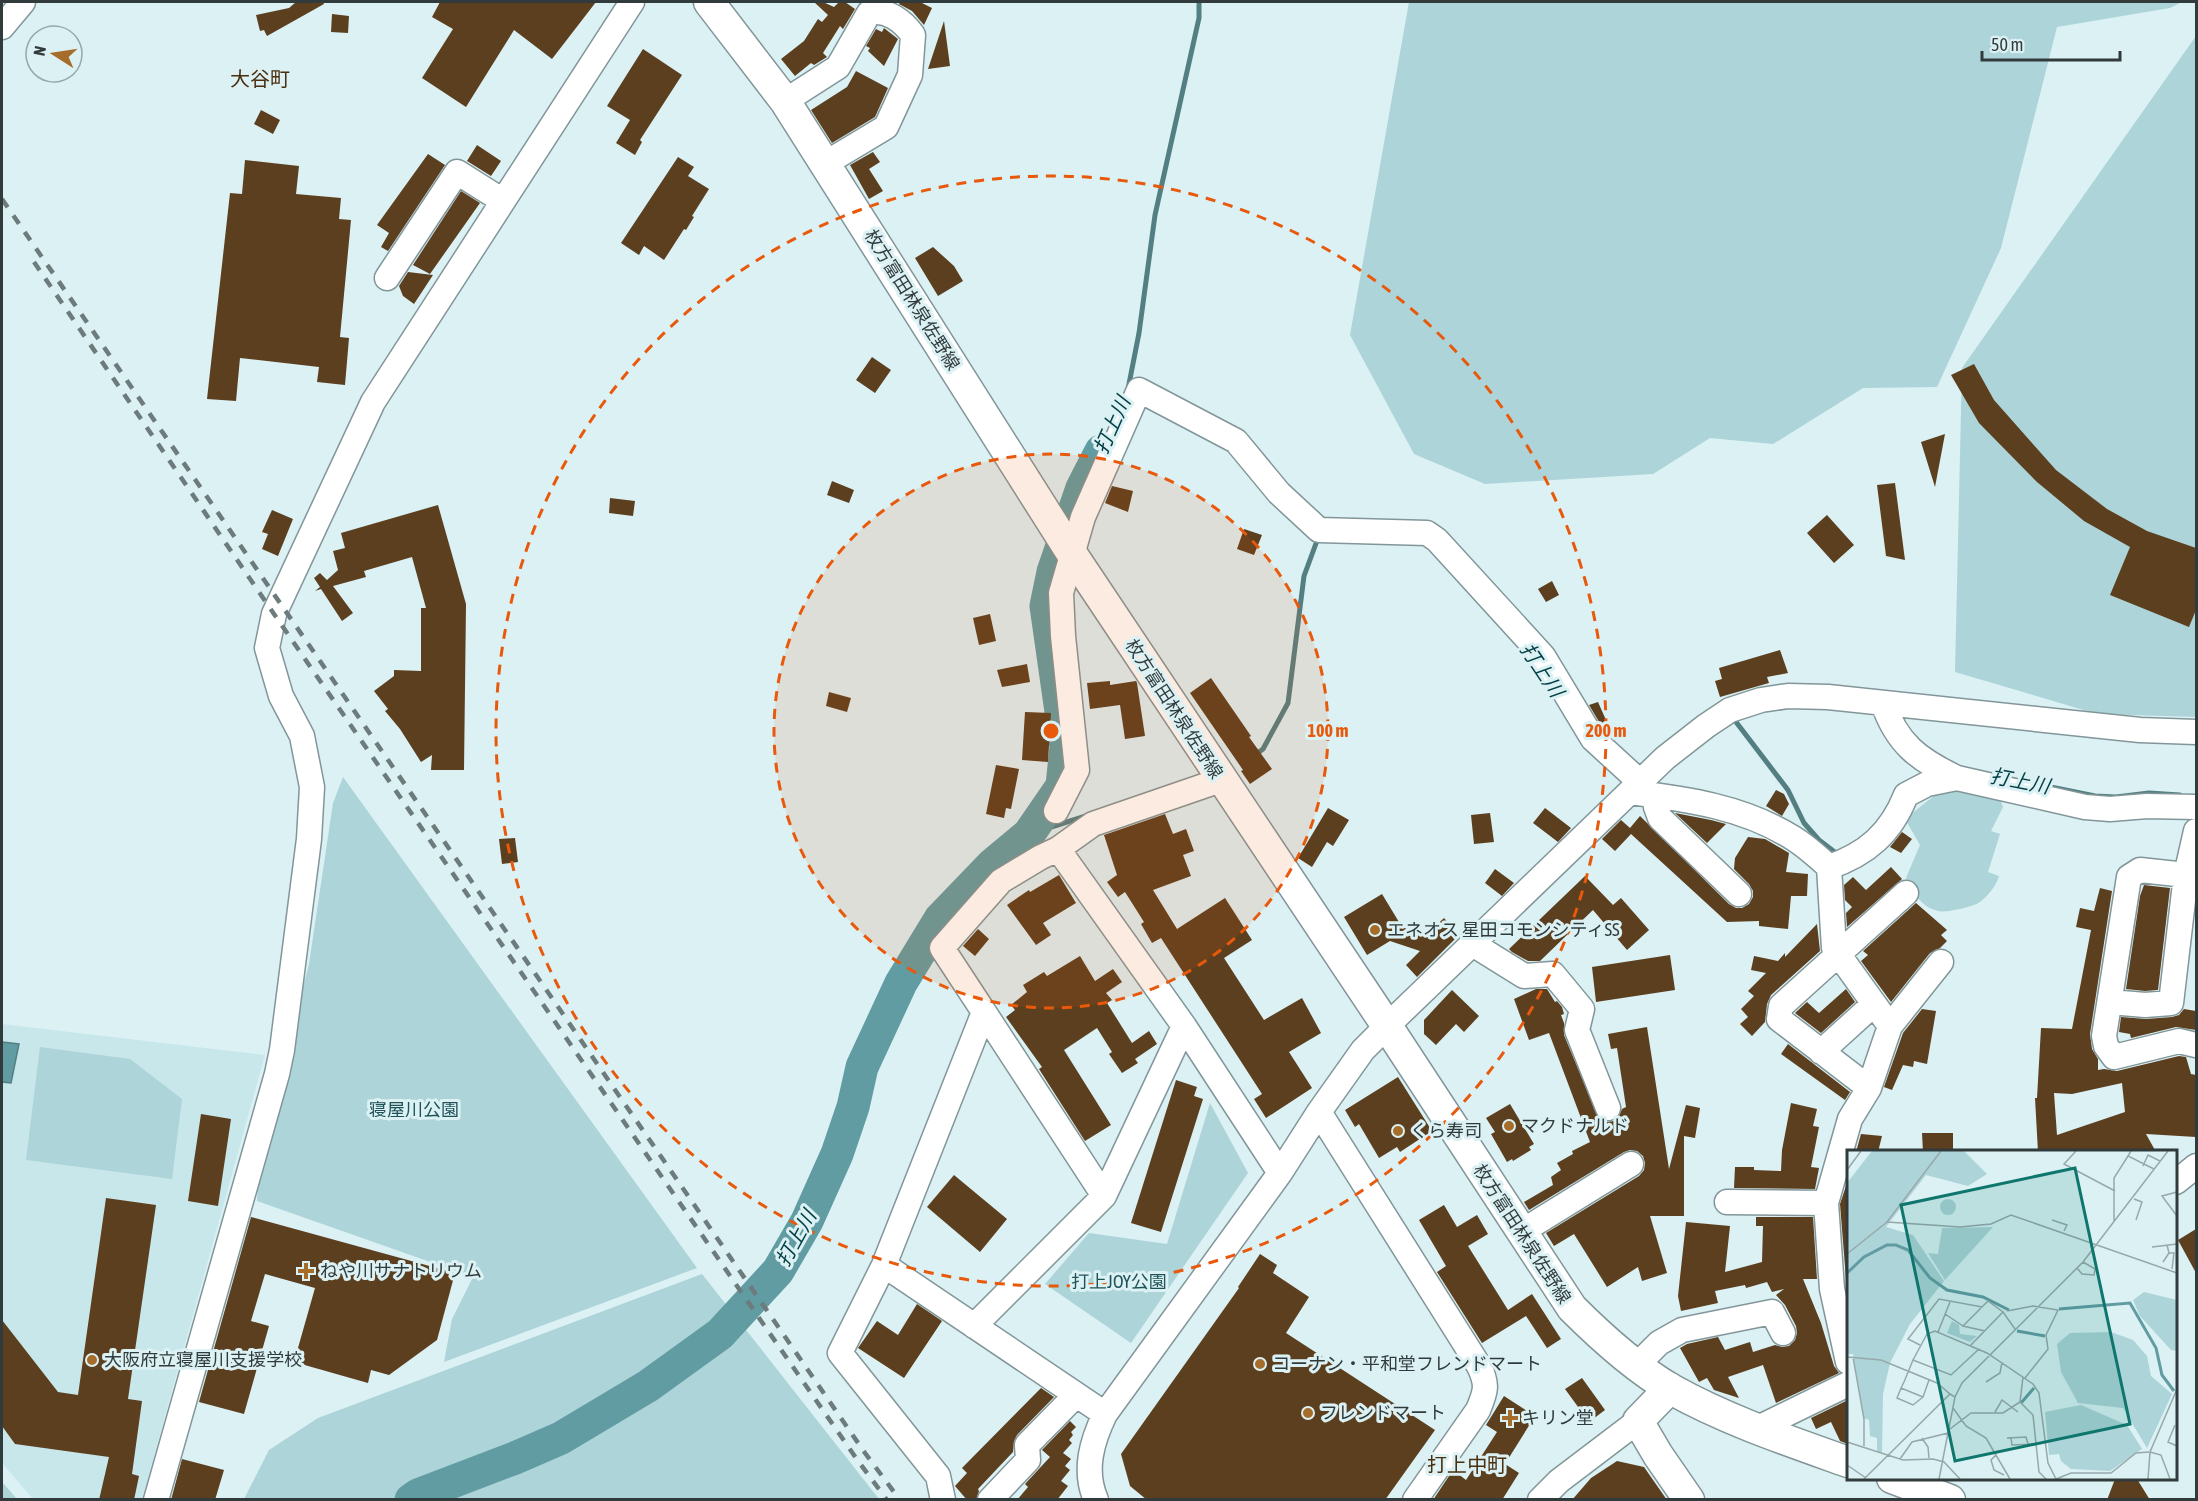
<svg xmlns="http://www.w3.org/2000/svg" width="2198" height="1501" font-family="'Asap Condensed','Noto Sans JP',sans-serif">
<rect width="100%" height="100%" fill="#dbf1f4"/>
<path fill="#c8e7eb" d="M2 1024 265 1055 142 1499H33L2 1463Z"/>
<path fill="#add4d8" d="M1409 2H2182L2170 8 2057 27 2001 248 1937 387 1863 388 1773 444 1710 438 1653 474 1485 484 1414 454 1350 335Z
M2196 36V717L2097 714 1955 672 1962 368Z
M343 777 697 1268 444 1362 452 1319 473 1277 257 1201 260 1154 309 964 333 803Z
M1952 788 1999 795 2003 807 1991 831 2000 834 1988 872 1999 876C1997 885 1987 897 1980 902 1973 907 1946 913 1938 911 1921 907 1913 892 1906 878L1920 845 1905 819 1935 795Z
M40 1047 130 1059 182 1099 172 1179 26 1160Z
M1210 1103 1248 1173 1131 1343 1045 1284 1089 1233 1167 1244Z
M702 1274 879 1499H244L269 1450 318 1418Z
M2 1482 17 1499H2Z"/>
<path fill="#619ca2" stroke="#537f83" stroke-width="1.5" d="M2 1042 19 1044 11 1083 2 1082Z"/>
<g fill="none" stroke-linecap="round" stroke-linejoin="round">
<path stroke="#537f83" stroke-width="5" d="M1128 389 1139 333 1155 215 1199 18V2
M1733 718 1788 790 1804 823 1819 840 1836 853H1839
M1255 755 1263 749 1288 703 1304 576 1318 538H1322
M2041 785 2095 796 2116 797 2149 793 2180 795
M1029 834 1086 816"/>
<path stroke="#619ca2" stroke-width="33" d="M411 1500 418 1495 515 1458 561 1438 648 1386 720 1334 778 1271 807 1221 837 1154 853 1107 862 1067 901 983 940 919 992 865 1029 834 1062 786 1066 747 1046 606 1053 572 1082 488 1101 451"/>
</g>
<path fill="#5c3f1f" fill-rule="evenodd" d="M296 2H323L324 4 267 36 264 30 260 31 256 15 289 8Z
M440 2H596L552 59 514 30 466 107 422 78 453 29 432 17Z
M814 2H823L834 7 839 2H845L855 9 843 29 840 26 823 53 827 57 814 65 811 63 795 76 781 59 804 41 818 19 822 22 828 15Z
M900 2H920L932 8 924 25 912 11 899 4Z
M332 14 349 16 348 33 331 32Z
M944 21 950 66 928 69Z
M884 28 898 39 884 66 868 51 870 48 866 46 876 29 882 32Z
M643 49 682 75 640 140 642 142 635 155 616 143 630 120 607 106Z
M856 71 888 88 875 117 832 143 811 110 847 87Z
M261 110 280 120 273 134 254 124Z
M477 145 501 161 491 176 467 161Z
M873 152 880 162 869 169 883 191 869 199 850 165Z
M428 154 445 165 388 251 381 247 389 233 377 225Z
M678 157 694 167 688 176 709 189 692 216 694 217 686 230 684 229 664 260 644 246 639 255 621 243Z
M245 160 299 166 296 194 341 198 339 219 351 220 340 337 349 338 345 385 317 382 319 367 240 358 236 401 207 399 230 193 242 194Z
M461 191 480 203 430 274 413 265Z
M933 247 954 266 963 281 938 296 915 258Z
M408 272 433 275 414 304 403 296 399 286Z
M872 357 891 370 875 393 856 380Z
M1974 364 1994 400 2056 470 2107 509 2147 531 2196 548V610L2189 627 2110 595 2130 547 2084 521 2037 482 1979 423 1951 375Z
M1945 434 1935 487 1921 442Z
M832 481 854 490 849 503 827 495Z
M1895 483 1905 560 1886 556 1877 485Z
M1112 486 1133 491 1128 512 1105 503Z
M610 498 635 501 633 516 609 513Z
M438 505 466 604 464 770H431L432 755 421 762 400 729 385 711 388 709 374 691 394 676V670L421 671V608H426L412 557 364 571 366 577 333 586 353 613 342 621 321 589 315 591 320 587 314 578 320 573 327 580 338 570 333 551 345 548 341 533Z
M272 510 293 519 278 556 262 549 268 534 262 532Z
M1827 515 1854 545 1834 563 1807 533Z
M1244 529 1262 535 1254 555 1237 549Z
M1552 581 1559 595 1546 602 1538 589Z
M990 614 996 641 979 645 973 618Z
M1780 650 1788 673 1767 677 1769 683 1720 697 1715 681 1722 679 1719 668Z
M1027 664 1030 682 1002 687 997 670Z
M1211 678 1251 736 1249 737 1272 769 1250 784 1241 771 1243 770 1190 693Z
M1110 681V685L1136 681 1137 683 1145 736 1125 739 1120 705 1090 709 1087 683Z
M829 692 851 698 847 712 826 706Z
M1598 702 1606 720 1620 737 1615 740 1604 730 1589 705Z
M1025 712 1051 713 1048 762 1022 760Z
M996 765 1019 769 1011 809 1006 808 1004 818 986 814Z
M1776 790 1784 794 1789 804 1782 816 1766 806Z
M1328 808 1349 820 1333 846 1327 842 1312 867 1298 858Z
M1545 808 1571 828 1558 842 1533 823Z
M1490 813 1494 842 1474 844 1471 815Z
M1675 813 1711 820 1726 824 1707 843Z
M1165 814 1173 834 1186 829 1194 851 1183 855 1191 876 1153 890 1177 929 1225 898 1252 940 1224 958 1264 1020 1302 998 1321 1033 1289 1052 1312 1088 1266 1118 1254 1099 1262 1094 1161 938 1152 943 1141 924 1144 922 1125 892 1118 897 1107 882 1117 875 1104 835Z
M1640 816 1729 904 1736 908H1742L1749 904 1753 897V891L1749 884 1734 869 1735 858 1748 837 1765 839 1789 853 1786 872 1808 874 1807 896H1791L1788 929 1759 926V921L1727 922 1631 834 1615 851 1602 839 1621 820 1630 828Z
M1902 832 1912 839 1901 853 1890 847Z
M515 838 518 862 502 864 499 839Z
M1891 867 1902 879 1847 927 1846 913 1852 907 1845 900 1844 885 1853 877 1866 890Z
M1495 869 1514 883 1502 896 1485 883Z
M1059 875 1076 903 1043 923 1051 935 1036 945 1007 905 1029 890 1030 892Z
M1585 876 1613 905 1621 898 1649 930 1627 950 1593 910 1540 961H1528L1512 952 1509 949Z
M2144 885 2170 888 2158 990 2145 991 2126 989 2140 896Z
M2100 888 2112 891 2090 1034 2092 1049 2098 1059V1070L2104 1069 2117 1071 2179 1056 2186 1057 2191 1074 2196 1075V1137L2146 1134 2156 1152H2038L2035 1098H2037L2041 1028 2072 1029 2091 930 2076 927 2080 908 2094 911ZM2122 1083 2125 1112 2057 1135 2054 1093 2072 1094Z
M1382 894 1402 927 1426 935 1444 918 1459 935 1417 977 1406 965 1420 951 1390 941 1367 955 1344 917Z
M1916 903 1947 930 1941 935 1947 941 1940 948 1930 953 1891 1002 1861 961 1868 955 1863 951Z
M1817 924 1820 951 1771 995 1767 1004 1765 1022 1752 1036 1740 1024 1748 1017 1741 1009 1754 996 1748 991 1766 973 1751 970 1754 956 1778 961 1785 953V957Z
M978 929 989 939 975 956 963 946Z
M1670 955 1675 990 1596 1002 1592 967Z
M1080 956 1095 981 1113 969 1122 982 1106 993 1112 1000 1107 1003 1132 1043 1149 1031 1157 1044 1135 1059 1138 1063 1122 1073 1109 1054 1112 1052 1097 1028 1064 1050 1111 1125 1085 1141 1039 1069 1042 1067 1006 1017 1015 1010 1011 1005 1027 992 1023 985 1044 972 1047 976Z
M1536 989H1547L1555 1002 1557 1001 1562 1007 1564 1014 1561 1015 1564 1023V1035L1599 1119 1607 1122 1614 1121 1619 1116 1622 1109 1626 1107 1617 1048 1611 1049 1608 1034 1647 1027 1669 1169 1686 1105 1700 1108 1695 1138 1684 1136V1216H1650L1667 1273 1642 1281 1638 1267 1607 1287 1574 1234 1554 1246 1546 1233 1639 1176 1644 1170 1645 1163 1643 1156 1637 1151 1630 1150 1624 1152 1529 1210 1524 1202 1553 1185 1551 1177 1561 1170 1557 1163 1573 1154 1572 1151 1590 1142 1549 1033 1529 1040 1514 999Z
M1846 989 1855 1002 1821 1033 1795 1013 1807 1002 1819 1013Z
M1452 990 1479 1016 1464 1032 1456 1024 1436 1045 1424 1034V1020Z
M1922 1009 1936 1011 1927 1064 1914 1061 1913 1067 1903 1065 1892 1090 1884 1087 1903 1033Z
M2184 1009 2196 1011V1030L2176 1027 2131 1038 2130 1034 2119 1032 2121 1017 2146 1019 2172 1017 2179 1015Z
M1788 1044 1850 1092 1845 1100 1781 1054Z
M1398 1077 1432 1131 1400 1152 1397 1147 1379 1158 1359 1124 1355 1127 1345 1110Z
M1176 1080 1197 1087 1194 1096 1203 1099 1161 1232 1131 1223Z
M1791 1103 1817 1109 1813 1126 1819 1127 1811 1167 1819 1168 1815 1189 1734 1188 1735 1167H1754V1170L1781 1171 1782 1150Z
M1510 1104 1534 1144 1529 1147 1531 1150 1513 1161 1512 1159 1507 1162 1491 1134 1495 1132 1486 1118Z
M201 1114 231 1119 218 1206 188 1201Z
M1922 1133H1953V1152H1923Z
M1861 1134 1882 1136 1878 1152H1856Z
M954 1175 1007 1219 980 1252 927 1207Z
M1846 1186 1848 1187V1279H1846L1840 1204Z
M106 1198 156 1205 128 1399 142 1401 132 1474 139 1476 134 1500H99L109 1457 15 1444 2 1426V1320L58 1392 78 1395Z
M1444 1205 1457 1227 1477 1215 1488 1234 1468 1246 1508 1310 1532 1294 1561 1339 1547 1348 1526 1316 1482 1343 1437 1272 1446 1266 1419 1220Z
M251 1217 455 1273 437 1340 389 1375 371 1370 368 1383 294 1362 315 1288 265 1274 251 1321 269 1326 244 1414 199 1402Z
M1756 1217H1813L1817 1279H1803L1821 1323 1834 1366 1839 1373 1776 1403 1763 1365 1728 1377 1739 1398 1714 1390 1707 1378 1699 1382 1680 1348 1687 1344 1718 1337 1725 1350 1750 1342 1753 1352 1775 1345 1782 1347 1789 1346 1795 1340 1797 1333 1796 1326 1785 1305 1776 1295 1784 1289 1772 1292 1767 1282 1746 1288 1745 1285 1715 1291 1718 1303 1681 1311 1678 1296 1686 1222 1730 1226 1725 1272 1762 1262 1763 1226H1756Z
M2196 1229V1273L2178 1240Z
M1260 1254 1277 1265 1273 1273 1309 1297 1286 1333 1435 1430 1385 1500H1147L1130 1486 1121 1454 1239 1288 1238 1287Z
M917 1304 942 1321 904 1378 858 1348 877 1321 898 1335Z
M1582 1378 1605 1410 1589 1422 1565 1389Z
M1041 1388 1054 1397 1017 1435 1014 1441 1013 1452 978 1489 979 1491 976 1500H967L955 1486 967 1473 962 1468Z
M1504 1396 1535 1416 1505 1464 1519 1473 1502 1500H1433L1453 1470 1466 1480 1497 1432 1486 1425Z
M1848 1400V1444L1840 1441 1831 1422 1816 1429 1811 1418Z
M1070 1421 1076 1427 1071 1432 1073 1435 1069 1440 1072 1443 1063 1453 1071 1459 1065 1466 1070 1470 1061 1481 1068 1486 1057 1500H1017L1028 1487 1025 1484 1050 1457 1042 1450Z
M182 1459 224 1470 215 1500H171Z
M1617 1461 1644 1467 1667 1500H1572L1591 1478Z
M2115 1479H2137L2150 1500H2107Z"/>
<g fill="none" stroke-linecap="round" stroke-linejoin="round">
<g stroke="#829699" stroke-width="27">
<path id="minor" d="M2 27 23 2
M785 101 838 67 869 13C886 8 903 21 913 35L910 75 886 127 826 163
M387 278 457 172 503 201
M1883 703C1897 744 1919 760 1957 778
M1221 780 1093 824 1058 849 1184 1026 1280 1173
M1630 792C1687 799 1744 807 1793 838 1806 846 1818 857 1829 867L1834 948 1890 1026 1869 1088 1850 1119 1826 1203 1832 1289 1848 1362
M1654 795 1656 807 1660 818 1739 894
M1056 811 1077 770 1063 636 1061 593 1083 517 1139 390 1236 441 1279 493 1319 530 1427 533 1437 540 1543 656 1593 739 1640 782
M1829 867C1867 854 1891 833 1906 795L1927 784 1957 778 2085 807 2110 809 2147 806 2196 807
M2186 875 2140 870 2129 877 2104 1036 2106 1046 2114 1057 2179 1041 2196 1045
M1471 943 1524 976 1553 974 1582 1009 1577 1030 1608 1108
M2110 1002 2145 1005 2171 1003 2186 875 2196 831
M984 1012 1104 1196 1184 1026
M1890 1026 1941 962
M1821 1052 1874 1004
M1869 1088 1779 1019 1781 1006 1906 893
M1319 1112 1479 1366C1488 1385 1486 1391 1478 1410L1415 1500
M2176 1182 2196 1166
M1727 1202 1826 1203
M1521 1232 1631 1164
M884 1265 1105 1414
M974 1326 1104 1196
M1638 1364 1659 1343 1682 1330 1772 1312 1783 1333
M1756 1429 1848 1384
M156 1500 277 1074 282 1050 309 839 312 787 302 736 281 696 267 648 274 614 373 402 632 2
M943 1500 938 1476 840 1353 884 1265 984 1012 942 948 1001 881 1041 857 1058 849
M990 1500 1028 1460 1027 1445 1076 1395
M1096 1500C1083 1470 1092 1441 1105 1414L1280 1173 1319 1112 1363 1050 1387 1026 1665 758 1706 726 1730 710 1761 700 1788 696 1828 697 2140 730 2196 732
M1540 1500 1559 1481 1638 1421"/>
</g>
<g stroke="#829699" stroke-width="33">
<path id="major" d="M709 2 785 101 1072 554 1387 1026 1572 1308C1600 1336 1637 1369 1671 1389 1726 1420 1789 1441 1848 1462
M1670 1388 1638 1421 1658 1455 1689 1500
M1892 1478 1950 1500"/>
</g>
<use href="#minor" stroke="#fff" stroke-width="24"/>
<use href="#major" stroke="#fff" stroke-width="30"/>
<path stroke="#6d7b7c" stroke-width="4.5" stroke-dasharray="10 10" stroke-linecap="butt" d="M2 199 865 1453 900 1500
M34 262 274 614 766 1328 856 1458 887 1500"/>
</g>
<circle cx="1051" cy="731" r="277" fill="#e8590c" fill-opacity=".12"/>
<g fill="none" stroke="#e8590c" stroke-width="3" stroke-dasharray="10 8">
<circle cx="1051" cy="731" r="277"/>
<circle cx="1051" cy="731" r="555"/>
</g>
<g fill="#a56c2a" stroke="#dbf1f4" stroke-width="2">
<circle cx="1375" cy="930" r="6"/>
<circle cx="1509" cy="1126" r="6"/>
<circle cx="1398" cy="1131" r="6"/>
<path d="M303 1262h6v6h6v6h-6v6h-6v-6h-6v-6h6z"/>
<circle cx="92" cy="1360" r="6"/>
<circle cx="1260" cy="1364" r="6"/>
<circle cx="1308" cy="1413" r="6"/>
<path d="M1507 1409h6v6h6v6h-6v6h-6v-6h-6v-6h6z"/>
</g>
<g text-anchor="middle" stroke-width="6" stroke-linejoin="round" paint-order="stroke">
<g font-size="18" fill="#323b3c" stroke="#dbf1f4">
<text transform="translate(912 300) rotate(58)" y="6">枚方富田林泉佐野線</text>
<text transform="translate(1174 709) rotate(57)" y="6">枚方富田林泉佐野線</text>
<text transform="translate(1522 1234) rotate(57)" y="6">枚方富田林泉佐野線</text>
</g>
<g font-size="18" fill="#323b3c" stroke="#dbf1f4" text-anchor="start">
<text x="1387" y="936">エネオス 星田コモンシティSS</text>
<text x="1521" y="1132">マクドナルド</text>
<text x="1410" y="1137">くら寿司</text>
<text x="320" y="1277">ねや川サナトリウム</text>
<text x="104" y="1366">大阪府立寝屋川支援学校</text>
<text x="1272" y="1370">コーナン・平和堂フレンドマート</text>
<text x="1320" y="1419">フレンドマート</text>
<text x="1522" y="1424">キリン堂</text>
</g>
<g font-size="18" fill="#1f5358" stroke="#dbf1f4">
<text x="414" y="1116">寝屋川公園</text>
<text x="1119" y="1288">打上JOY公園</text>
</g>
<g font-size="20" fill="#4a2f0f" stroke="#dbf1f4">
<text x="260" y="86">大谷町</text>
<text x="1467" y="1472">打上中町</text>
</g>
<g font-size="20" font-style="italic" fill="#023e43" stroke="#dbf1f4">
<text transform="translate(1112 425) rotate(-66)" y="7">打上川</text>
<text transform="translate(1542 670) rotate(56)" y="7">打上川</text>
<text transform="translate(2020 781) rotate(11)" y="7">打上川</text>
<text transform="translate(796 1238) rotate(-61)" y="7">打上川</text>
</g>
</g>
<g transform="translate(1847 1150)">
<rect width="330" height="330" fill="#dbf1f4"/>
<path d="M25 1H117L140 24 121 36 79 25 39 77 66 85 97 131 63 174 43 213 36 244 35 303 30 302V288L23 286 22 270 17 268 6 204H0V33ZM93 57a8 8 0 1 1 16 0a8 8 0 1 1-16 0ZM146 77 98 130 81 103 91 104 95 78ZM297 142 330 150V201L324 200 293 166 286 150ZM105 171 112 175 113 184 130 186 123 192 100 183ZM264 182 286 190 300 206 304 226 325 244 300 298 276 258 231 253 214 222 210 194 223 183ZM234 255 280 275 295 299 263 321 224 319 214 311 212 304 202 305 198 262Z" fill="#add4d8"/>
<path fill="none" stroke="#619ca2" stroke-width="3" d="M0 123 17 107 40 95H49L61 100 83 128 100 140 136 147 162 160M212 159 283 153 309 198 315 225 327 241M170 181 198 186M174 253 187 238"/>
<path fill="none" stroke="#97a8aa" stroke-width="1.5" d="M229 1 217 14 268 41M284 1 281 6 307 19M296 16 301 5 313 11M0 20 14 1M330 42 315 46 330 66M287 49 295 52 289 70M205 70 220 75 217 81M40 72 113 77 144 74 164 65 330 123M267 72V28L281 6M305 97 330 94M322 103H327L325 119M0 104 40 72 94 1M316 112 322 103 320 95M230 118 235 124 247 125 248 119 236 112M134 158 116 176 138 181M160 161 186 156 211 160 199 185 201 199 178 228M98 164 116 176M91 182 103 152M73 195 61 189 92 149 135 157 141 151 156 162M123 196 156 162 168 179M0 207 34 210 90 233 103 244M6 207 17 269V296M66 210 80 184 88 181 140 203 186 234 192 243 201 313 209 329M139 232 153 223 155 212M54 238 76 247 66 255 50 248 54 238 57 232 66 210 104 225 132 199M76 247 82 230M173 252 186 265 192 322 199 329M106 258 119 276 139 288 163 329M148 262 155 250 171 262M328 275 321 292 330 296M103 279 124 263H156L173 252 176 227M75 288 81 297 82 308M160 288 179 287 181 294M164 288 165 295 189 294M0 292 56 310 86 309 97 312 113 329M303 302 314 305 323 329M149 305 144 310 147 320 157 325M53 309 65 292 101 283M0 315 19 328M17 329 103 244 108 247M92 329 108 247 115 233 236 112 321 1M209 329 224 323H264L289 303 302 302M301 329 303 302 330 239"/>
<path fill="#0f766e" fill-opacity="0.15" stroke="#0f766e" stroke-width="3" d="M228 18 283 274 108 311 54 55Z"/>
<rect width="330" height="330" fill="none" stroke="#323b3c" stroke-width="3"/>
</g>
<circle cx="1051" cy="731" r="9" fill="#e8590c" stroke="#dbf1f4" stroke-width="3"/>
<g font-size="18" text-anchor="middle" font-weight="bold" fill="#e8590c" stroke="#dbf1f4" stroke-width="6" stroke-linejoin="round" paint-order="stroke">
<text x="1328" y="737">100 m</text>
<text x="1606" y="737">200 m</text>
</g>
<rect width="2198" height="1501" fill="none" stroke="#323b3c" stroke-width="6"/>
<g transform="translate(54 54) rotate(282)"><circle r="28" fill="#dbf1f4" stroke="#97a8aa" stroke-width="1.5"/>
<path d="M0-4.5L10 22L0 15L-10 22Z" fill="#a56c2a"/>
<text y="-9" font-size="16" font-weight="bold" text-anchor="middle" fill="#323b3c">N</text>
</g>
<path d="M1982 51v9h138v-9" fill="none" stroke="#323b3c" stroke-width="3"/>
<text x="1991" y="51" font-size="18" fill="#323b3c" stroke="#dbf1f4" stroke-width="4.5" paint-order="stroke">50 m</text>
</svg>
